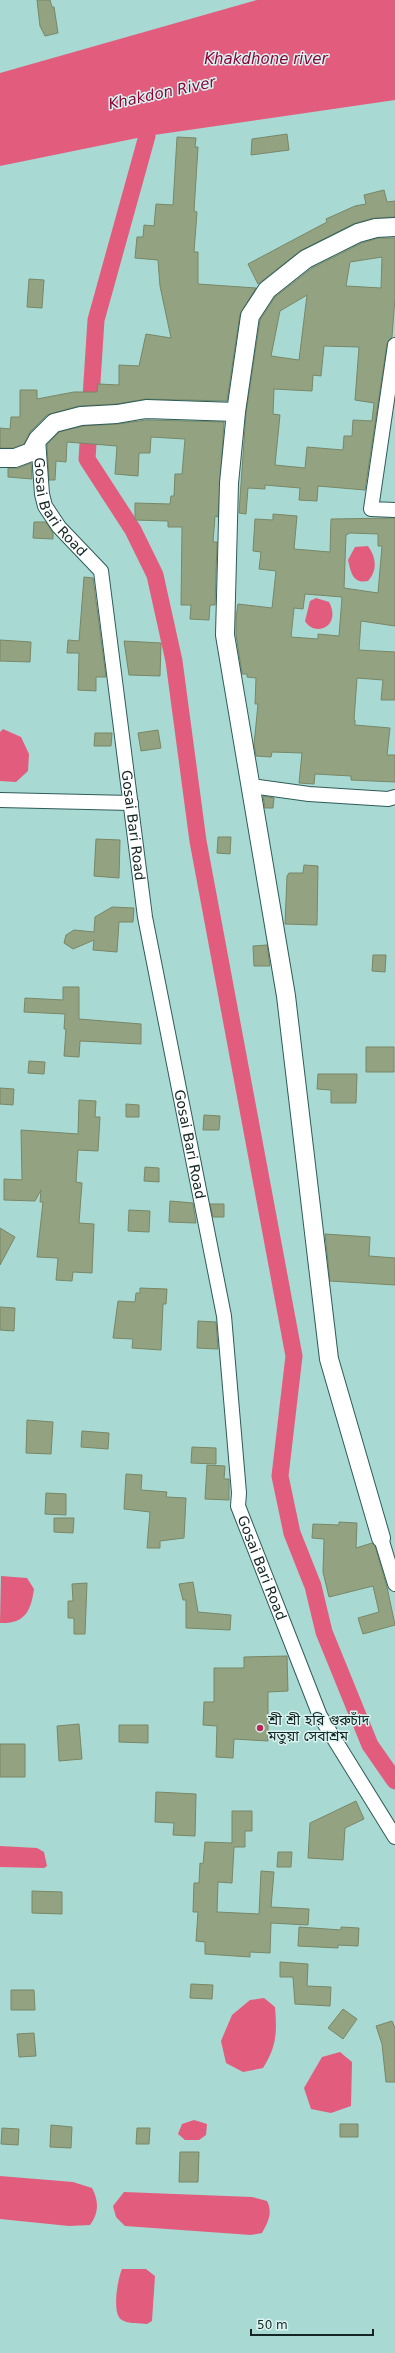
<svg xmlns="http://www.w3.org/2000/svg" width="395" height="2353" font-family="'DejaVu Sans','Noto Sans Bengali',sans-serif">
<rect width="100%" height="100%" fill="#a8d9d3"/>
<path fill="#e25d7d" d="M257 0H395V100L147 136 0 166V73Z
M368 546C376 557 378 570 368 581 353 584 351 573 348 560L355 547Z
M316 598 329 602C342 626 315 638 305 621L310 601Z
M3 729 21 737 29 754 28 771 16 782 0 781V732Z
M1 1576 27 1578 34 1589C31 1611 25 1624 0 1623Z
M0 1846 37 1848 44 1852 47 1866 44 1868 0 1867Z
M264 1998 275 2007C277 2032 277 2046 263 2068L243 2072 226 2063 221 2041 232 2015 250 2000Z
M340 2052 352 2062 351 2106 331 2113 311 2109 304 2088 322 2057Z
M194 2120 207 2124 206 2135 199 2140H185L178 2134 182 2124Z
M0 2176 73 2182 92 2188C99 2201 99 2213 90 2225L69 2226 0 2219Z
M124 2192 252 2197 267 2201C273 2213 268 2222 262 2233L251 2235 125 2226 116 2217 113 2206Z
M122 2269H146L155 2276 152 2321 147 2324C140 2323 128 2324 122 2320 111 2314 118 2278 122 2269Z"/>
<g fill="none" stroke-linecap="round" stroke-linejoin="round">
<path stroke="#e25d7d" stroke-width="17" d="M147 136 96 320 87 459 133 530 155 575 174 661 198 841 294 1356 280 1476 292 1533 313 1586 324 1632 370 1745 395 1781"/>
</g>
<path fill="#93a381" stroke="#788766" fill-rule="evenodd" d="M37 0H50L52 7H54L58 33 45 36 40 26Z
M287 134 289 150 251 155 252 139Z
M177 137 196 138 195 147H198L194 211 197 212 194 252H198V284L256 288 240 314 227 401 146 399 116 404 78 406 47 415 30 432 24 444 13 448H0V428L10 429 11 417H20V390H37V399L74 392H97L98 384 119 385V365L139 366 146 334 171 338 160 286 158 260 135 258 137 237H143L144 225 154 226 156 204 173 205Z
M384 190 387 202 395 201V217L373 218 353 224 300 251 258 284 248 264 327 222 326 219 355 206 366 204 364 195Z
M378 238H395V298L392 337 387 344 365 490 318 486 317 501 299 500 300 488 265 485V489L248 488 246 514 239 513 246 413 260 320 275 297 312 268 362 243ZM382 257 381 288 346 286 350 262ZM307 295 299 360 271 356 280 311ZM324 346 359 347 355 400 374 403 372 421 353 420 352 436H344L343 450 307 447 305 468 275 465 280 415 273 414 274 389 312 391 313 375 321 376Z
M29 279 44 280 42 308 27 307Z
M147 420 224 422 218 517 215 516 213 542H217L215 605H210L209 620 190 619 191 605H181L182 527H168V521L135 520V503L170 504 171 496H174L175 474H182L185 439 151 437 150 453H139L138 476 115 474 117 446 67 442 66 462 56 461 55 480H49L47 445 59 432 83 426 118 424Z
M31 463 32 479 8 477V468H18Z
M273 514 297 516 294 549 330 552 331 519 395 518V626L361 621 359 650 395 652V700H381L383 680 357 678 354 720H355V725L390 728 387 755H395V782L351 780V776L315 774 314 784 299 783 302 753 272 752 271 757 256 756 254 745 258 704H255L256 678 247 677V674H242L236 634V617L238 604 272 608 276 571 259 569 261 552 253 551 255 519 273 520ZM350 533 378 534V546H382L378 593 344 588 346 535ZM305 594 342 597 339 636 318 634V639L291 637 294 608 303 609Z
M34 522H46L53 533V539L33 538Z
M84 577 93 578 106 677H96V691L78 690 79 653H67L68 640 79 641Z
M0 640 31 642 30 662 0 661Z
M124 641 161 643 160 676 129 675Z
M158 730 161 748 141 751 138 733Z
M95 733H112L111 746H94Z
M263 796 274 798 273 808H265Z
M218 837H231L230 854 217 853Z
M96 839 120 840 119 878 94 876Z
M304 865 318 866 317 925 285 924 287 876 289 873H303Z
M112 907 134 908 133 922H119L117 952 93 950 94 940 73 949 64 943 66 935 74 930 94 932 95 917Z
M267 945 270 966H254L253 946Z
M373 955H386L385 972 372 971Z
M63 987H79V1019L141 1024V1044L80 1041 79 1057 64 1056 66 1029H64L65 1014 24 1012 25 998 63 1000Z
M366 1047H394V1072H366Z
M29 1061 45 1062 44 1074 28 1073Z
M318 1074H357L356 1103H331V1090L317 1089Z
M0 1088 14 1089 13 1105 0 1104Z
M79 1100 96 1101 95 1117H100L98 1151 78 1150 76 1182 82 1183 79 1223 94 1224 92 1273 73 1272 72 1281 56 1280 58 1258 37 1257 43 1202H40L41 1190 35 1201 4 1200V1179L22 1180 21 1130 78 1134Z
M126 1104 139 1105V1117H126Z
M204 1115 220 1116 219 1130H203Z
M145 1167 159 1168V1182L144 1181Z
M170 1201 193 1203 196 1223 169 1222Z
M210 1204H224V1217H213Z
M129 1210 150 1211 149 1232 128 1231Z
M0 1228 15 1237 0 1265Z
M325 1234 370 1237 369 1256 395 1258V1285L330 1281Z
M140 1288 167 1289 166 1304H163L161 1350 132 1348 133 1339 113 1338 118 1301 135 1302 136 1293H140Z
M0 1307 15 1308 14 1331 0 1330Z
M198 1321 216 1322 218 1349 197 1348Z
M27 1420 53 1422 51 1454 26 1453Z
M82 1431 109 1433 108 1449 81 1447Z
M192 1447 216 1448V1464L191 1463Z
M207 1465 225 1466 224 1479H229V1500L205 1499Z
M126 1474 142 1475 141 1490 167 1492 166 1497 186 1498 184 1538 160 1541V1548H147L150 1512 124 1509Z
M46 1493 66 1494V1515L45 1514Z
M54 1518H74L73 1533 54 1532Z
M339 1522 357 1523 356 1548 372 1543 375 1546 387 1587 395 1625 363 1634 358 1618 379 1612 373 1586 329 1597 323 1572 324 1539 312 1538 313 1524 339 1525Z
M193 1582 198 1612 231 1615 230 1630 186 1628V1600H183L179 1584Z
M87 1583 85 1634H74V1618H68V1601H73L72 1584Z
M287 1656 288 1691 268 1692V1741L234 1739 233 1758 216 1757 217 1726 203 1725 204 1702H214V1668H244V1657Z
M79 1724 82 1759 59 1761 57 1726Z
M119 1725H148V1743L119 1742Z
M0 1744H25V1777H0Z
M156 1792 196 1794 195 1836 173 1835 174 1823 155 1822Z
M356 1801 364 1819 345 1828 343 1860 308 1858 310 1823Z
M232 1811H252V1831H245V1847H234L232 1883 218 1882 217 1912 259 1914 261 1871 274 1872 271 1907 309 1909 308 1925 271 1923 270 1953 250 1952V1957L205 1954V1942L196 1941 198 1912H193L194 1883H199L200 1863 203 1864 205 1842 232 1843Z
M278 1852H292L291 1867H277Z
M32 1891 62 1892V1914L32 1913Z
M299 1927 341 1930V1927L359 1928 358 1946 338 1945V1948L298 1946Z
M280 1962 308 1964 307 1986 331 1987 330 2006 295 2004 293 1977H280Z
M191 1984 213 1985 212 1999 190 1998Z
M11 1990H34L35 2010H11Z
M343 2009 357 2019 343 2039 328 2028Z
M392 2021 395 2028V2082H386L382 2044 376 2026Z
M34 2033 36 2056 19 2057 17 2034Z
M340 2124H358V2137H340Z
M51 2125 72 2127 71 2148 50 2147Z
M2 2128 19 2129 18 2145 1 2144Z
M137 2128H150L149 2144H136Z
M180 2152H199L198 2182H179Z"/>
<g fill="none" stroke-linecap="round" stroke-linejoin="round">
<g stroke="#2f5c58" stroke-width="16">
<g id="minor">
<path d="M395 345 371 509 395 510"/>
<path id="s1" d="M38 439 42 494 45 506 59 527 101 571 145 917 224 1316 239 1493 238 1506 320 1716 395 1837"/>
<path d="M251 786 309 794 388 799 395 797"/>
<path d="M0 800 131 803"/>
<path d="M381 1538 395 1584"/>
</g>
</g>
<g stroke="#2f5c58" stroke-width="20">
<path id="tertiary" d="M0 458H15L31 452 38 439 54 423 81 416 117 414 146 409 236 412
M381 1538 329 1359 286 996 225 635 229 483 236 412 250 316 267 290 306 259 358 233 376 228 395 227"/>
</g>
<use href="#minor" stroke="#fff" stroke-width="14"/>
<use href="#tertiary" stroke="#fff" stroke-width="18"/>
</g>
<circle fill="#b82956" stroke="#dcf4f1" stroke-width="1.5" cx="260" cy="1728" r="4"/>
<g text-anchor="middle" stroke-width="3" stroke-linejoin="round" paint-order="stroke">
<g font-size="14" fill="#132624" stroke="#dcf4f1">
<text dy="5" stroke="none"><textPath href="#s1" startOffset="74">Gosai Bari Road</textPath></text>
<text dy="5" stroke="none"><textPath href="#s1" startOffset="410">Gosai Bari Road</textPath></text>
<text dy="5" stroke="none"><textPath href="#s1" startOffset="734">Gosai Bari Road</textPath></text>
<text dy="5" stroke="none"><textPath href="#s1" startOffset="1166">Gosai Bari Road</textPath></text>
</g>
<g font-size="14" fill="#132624" stroke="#dcf4f1" text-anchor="start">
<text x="268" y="1725">শ্রী শ্রী হরি গুরুচাঁদ<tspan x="268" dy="16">মতুয়া সেবাশ্রম</tspan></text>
</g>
<g font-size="15" font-style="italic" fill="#880638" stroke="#dcf4f1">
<text x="266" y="64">Khakdhone river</text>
<text transform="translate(162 93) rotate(-12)" y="5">Khakdon River</text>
</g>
</g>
<path d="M251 2329v6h122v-6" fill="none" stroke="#132624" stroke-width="2"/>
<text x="257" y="2329" font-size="12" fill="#132624" stroke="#dcf4f1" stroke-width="3" paint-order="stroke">50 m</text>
</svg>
